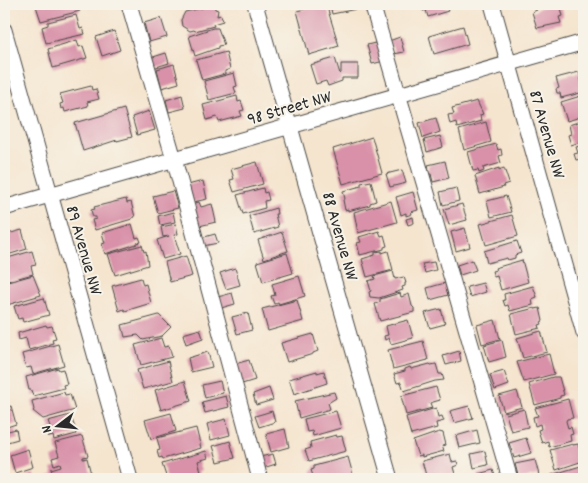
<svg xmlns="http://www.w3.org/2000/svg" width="588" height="483" font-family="Dekko,sans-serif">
<rect width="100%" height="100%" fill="#f7f3e8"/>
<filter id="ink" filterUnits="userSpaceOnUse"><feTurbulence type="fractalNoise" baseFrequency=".02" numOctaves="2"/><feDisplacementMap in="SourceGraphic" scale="10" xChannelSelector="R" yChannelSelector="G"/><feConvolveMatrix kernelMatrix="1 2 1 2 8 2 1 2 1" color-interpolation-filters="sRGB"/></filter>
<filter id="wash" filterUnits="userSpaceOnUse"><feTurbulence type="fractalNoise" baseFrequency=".0096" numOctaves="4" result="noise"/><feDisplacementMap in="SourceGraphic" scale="20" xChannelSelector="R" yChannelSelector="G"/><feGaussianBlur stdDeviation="1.12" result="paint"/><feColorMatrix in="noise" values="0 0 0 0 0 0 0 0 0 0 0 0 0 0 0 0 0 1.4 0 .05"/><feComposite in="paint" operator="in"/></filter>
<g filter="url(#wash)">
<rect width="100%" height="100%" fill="#f5e5cf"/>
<g id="blocks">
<path fill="#d891a9" d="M39 4H78L80 11 41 21 36 6 39 5Z
M89 4H101L90 8Z
M323 4H326L339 46 309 55 297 11Z
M331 4H365L366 7 332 14 331 9 335 7H331Z
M424 4H445L448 11 428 17 426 10 423 11 422 7 425 6Z
M554 4H560L563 16 559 17 561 23 537 28 532 12 537 10 536 9Z
M214 5 215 9 218 10 217 16 221 15 223 21 213 24 214 26 195 31 194 30 190 31 182 26 181 20 185 12Z
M76 15 80 29 83 28 85 34 46 43 42 27 48 25V22Z
M161 18 167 37 149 42 144 23Z
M463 26 468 44 434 54 429 36Z
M213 28H218L224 45 218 46V48L195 56 189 36Z
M114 31 120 50 102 56 96 37Z
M400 37 404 52 394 54 392 45 390 46 389 41Z
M77 40 79 47 83 46 87 58 53 68 48 49Z
M379 42 384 61 372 64 367 45Z
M226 52 230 69 225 71V74L202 80 196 60Z
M166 53 169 63 153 68 150 58Z
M335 58 340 74 341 73V64H358V78H342V81L328 86 326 81 316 84 310 65Z
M174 64 179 83 162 88 157 69Z
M579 72 584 92 561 98 560 93H557L556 89 559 88 556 78Z
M234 73 237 86 234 87 236 93 209 100 204 81Z
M91 86 92 90 96 89 99 99 87 102 88 106 65 112 64 108 61 109 60 104 63 103 60 94Z
M182 95 185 108 169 112 166 100Z
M584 95V116L567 121 561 102Z
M237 96 238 102 241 101 244 110 240 111 242 116 219 122 217 117 207 120 203 105Z
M477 101 483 114 480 115 481 121 457 128 456 122 450 124 448 115 454 114 452 108Z
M124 109 132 137 117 141V140L83 151 75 123Z
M149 111 155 130 137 135 132 117Z
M436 118 440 132 423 138 419 123Z
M584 120V141L571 145 568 135 571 134 569 125Z
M486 122 491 142 464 150 459 130Z
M440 136 443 147 427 152 424 140Z
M372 137 382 173 343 184 333 149Z
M496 144 498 150 501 149 502 155 499 156 501 163 483 168 484 171 479 173 478 170 473 171 468 152Z
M584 145V165L581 166 580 159 576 160 574 154 578 153 576 147Z
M445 161 449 178 433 182 431 174 426 175 424 170 429 169 428 165Z
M257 162 263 184 234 192 230 180 234 179 231 169Z
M499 168V170L504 168 509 183 503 185 504 187 480 194 475 176Z
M402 170 406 183 390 187 386 174Z
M203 181 207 199 189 203 184 186Z
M371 181 376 201 370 203V205L348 211V209L345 210 343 200 345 199 343 191 361 186V183Z
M263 188 264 193 267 192 269 200 264 201 265 208 243 214 237 195Z
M456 188 459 201 443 205 440 192Z
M173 191 178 208 158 213 153 196Z
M413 192 418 210 411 212 412 214 406 216V213L401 215 396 197Z
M506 196 511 212 491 217 487 201Z
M126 199 127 203 131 202 135 217 132 218V219L95 230 92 220 96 219V217H93L91 210 95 209 94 207Z
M391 201 397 222 358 233 354 212Z
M199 202 201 207 212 204 216 222 199 226 189 204Z
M462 204 467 220 449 225 444 209Z
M276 208 277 214H275L278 227 254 234 249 216Z
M173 212 175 222 160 225 158 216Z
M512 215 518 236 486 245 480 224Z
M413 217 414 223 408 225 406 219Z
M132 224 136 238 139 237 141 242 137 243V244L105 254 102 244 105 243 102 233Z
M176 224 178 234 174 235 180 254 163 259 157 240 169 236 163 237 161 227Z
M465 228 470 247 456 251 451 232Z
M22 230 27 249 4 256V235Z
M379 231 381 236 384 235 387 246 384 247V249L360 255 357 243 361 242 359 237Z
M282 232 288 251 264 259 258 240Z
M215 234 218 243 203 246 201 238Z
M517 241 521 253 515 255V258L508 260 507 258 487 263 484 251Z
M142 245 144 252 146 251 148 265 115 275 108 254Z
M32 251 36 265 31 266 33 274 4 282V259Z
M382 251V253L388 251 393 270 367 277 362 259 375 255V252Z
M287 253 293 273 263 282 257 262Z
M186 256 192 276 170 282 165 262Z
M472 260 476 270 460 275 457 265Z
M522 260 528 282 501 290 497 276 494 277 492 271 496 270 495 268Z
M434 262 436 270 425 273 422 264Z
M235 268 240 285 226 289 220 273Z
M393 271 395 279 404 277 406 283H405V286L402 287 403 290 379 298 370 297 369 292 371 291 368 281 375 279 374 276Z
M33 275 41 295 7 305 4 299V283Z
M299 276 305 296 279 304 278 302 274 304 271 296 275 295 272 284Z
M141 278 143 285 146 284 151 303 125 311 124 309 119 311 112 286Z
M445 283 448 295 430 300 427 288Z
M483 283 486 292 470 297 467 287Z
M533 286 537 297 532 299 533 305 510 311 508 305 505 306 503 300H505L504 294Z
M232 293 235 304 221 308 218 297Z
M400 293 401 297 409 294 412 306 414 308V312L380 321 375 304 380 302V299Z
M44 298 49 315 23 322 22 318 18 319 14 306Z
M297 300 303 321 268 331 262 309Z
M535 308V309L540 308 543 321 541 322 542 324 539 325 540 328 516 334 511 314Z
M441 309 445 324 430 328 425 313Z
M248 313 252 330 237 334 232 317Z
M159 315 171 327 162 336 143 340 138 335 125 337 122 325Z
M408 320 413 338 391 344 389 338 385 340 384 336 388 335 386 326Z
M495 320 500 339 482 344 477 325Z
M46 325 47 327 52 326 56 338 52 339 53 343 29 350 26 338 19 340 18 333Z
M200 329 203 338 186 344 183 334Z
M541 331 547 352 523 358 517 338Z
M313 334 318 351 313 353V354L287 362 281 343Z
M161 338 164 347 169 346 172 357 141 365 135 345Z
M502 340 506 357 489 362 484 345Z
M423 341 428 360 393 369 388 350Z
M58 344 64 365 33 374 31 367 26 368 22 354Z
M459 351 461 361 446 365 443 356Z
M208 352 212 367 191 372 188 358Z
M549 354 554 374 524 382 517 362Z
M249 360 255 380 242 384 235 364Z
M168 361 173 381 143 389 137 370Z
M430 364 431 365 436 364 439 374H442L444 380 435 381 404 391 401 382 397 383 394 374 405 371V369L410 367 411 369Z
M58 368 59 370 63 369 67 384 63 385 64 388 33 396 31 390H29L26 377Z
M317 371V373L324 371 327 383 294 394 289 379Z
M504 371 509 385 495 390 490 375Z
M553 377H559L564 395 560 396V398L535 405 529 384Z
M185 381 191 401 161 410 155 390Z
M220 381 223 393 205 398 202 385Z
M436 387 440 400 430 403 432 408 406 415 401 396Z
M269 388 273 400 256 405 253 394Z
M4 391 7 402 4 403Z
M517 391 522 407 504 412 499 396Z
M64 392 65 395 70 394 75 410 43 419 33 411 34 410 32 401Z
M334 392 336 398 328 403 330 409 299 418 295 401Z
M226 396 229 407 205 413 202 402Z
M568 399 573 418 567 419 566 421 568 428 571 427 573 434 570 435 571 441 549 447 548 441 542 443 538 430 541 429 540 424 535 426 533 417 538 416 535 408Z
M11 406 16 424 4 428V408Z
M469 406 473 418 454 423 450 411Z
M436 408 438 417 442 416 444 421 436 423 437 428 411 435 406 417Z
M524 409 528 427 511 431 506 414Z
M272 411 275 422 259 427 255 416Z
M336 411 341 428 313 436 312 431 307 432 304 419Z
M171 413 176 431 151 439 145 420Z
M70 415 76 430H75L76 434 54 440 53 436 49 437 47 430 51 429 48 421Z
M226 419 230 435 211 440 207 424Z
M196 428 201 448 163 459 162 457 159 458 157 451 160 450 157 438Z
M16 429 18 439 4 443V432Z
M285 429 289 447 271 452 266 434Z
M477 430 480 443 459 448 456 436Z
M439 432 443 433 446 445 442 446 444 451 422 457V455L418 456 413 441Z
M336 435 337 437 342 436 346 451 309 461 305 450 311 448 310 442Z
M82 436 88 456 83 457V459L87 458 91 474 89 475 90 479H49L48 477 53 476 51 469 61 466 60 463 54 465 52 458 59 456 55 443Z
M526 438 531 453 514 458 509 443Z
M230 441 235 458 218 462 213 446Z
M573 444V445L578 444 583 461 556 470 550 450Z
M28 449 33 467 15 473 10 455Z
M206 451 208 458 198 461 201 471 198 472 199 474 180 479H167L162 464Z
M485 451 488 465 474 468 471 454Z
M273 454 276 464 263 468 260 457Z
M450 454 452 462 457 461 458 465 453 467 455 474 436 479H427L422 461Z
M348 457 353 475 339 479H314L311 470 314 469V466Z
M535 460 539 475 519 479 515 464Z
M584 465V474L583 475 584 479H552L551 475Z
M493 470 496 479H479L478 474Z
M34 474 36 479H18Z
M291 475 292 479H277Z"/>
</g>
</g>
<g filter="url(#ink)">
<use href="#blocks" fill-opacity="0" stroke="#494744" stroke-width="1"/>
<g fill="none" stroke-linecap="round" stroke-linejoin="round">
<g stroke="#494744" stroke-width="17">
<path id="minor" d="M129 4 174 159 260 479
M255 4 390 479
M372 4 510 479
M492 4 584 333
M4 30 130 479
M4 208 584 42"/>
</g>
<use href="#minor" stroke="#fff" stroke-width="15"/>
</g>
</g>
<g text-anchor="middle" stroke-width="4" stroke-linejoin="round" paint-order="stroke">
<g font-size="18" fill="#2b2b2b" stroke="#f7f3e8">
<text transform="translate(289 107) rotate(-16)" y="6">98 Street NW</text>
<text transform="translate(548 134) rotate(74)" y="6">87 Avenue NW</text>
<text transform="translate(341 236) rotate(74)" y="6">88 Avenue NW</text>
<text transform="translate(85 250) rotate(74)" y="6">89 Avenue NW</text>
</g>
</g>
<rect width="588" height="483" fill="none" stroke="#f7f3e8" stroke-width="20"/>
<g transform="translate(58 426) rotate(254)" stroke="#f7f3e8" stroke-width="4" paint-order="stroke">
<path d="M0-4L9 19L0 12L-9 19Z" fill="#2b2b2b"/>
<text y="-8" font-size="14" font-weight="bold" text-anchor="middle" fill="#2b2b2b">N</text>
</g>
</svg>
